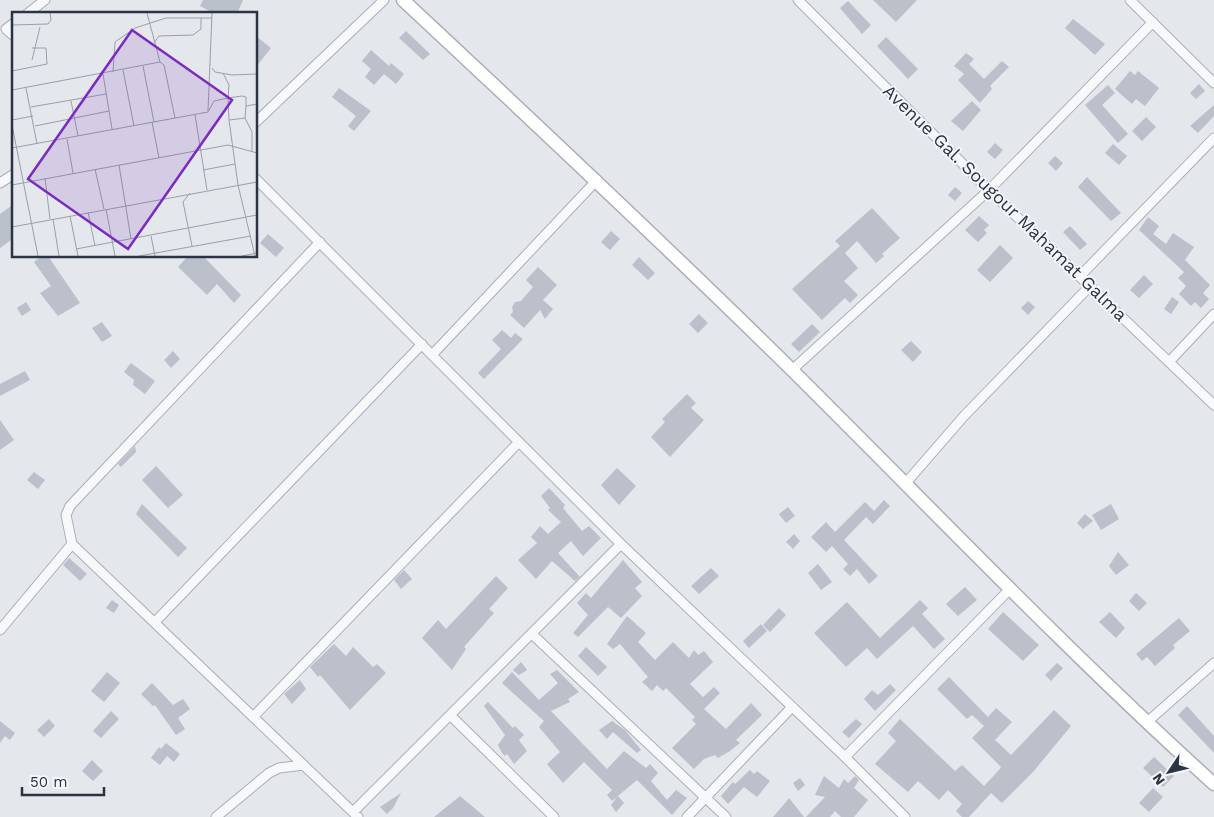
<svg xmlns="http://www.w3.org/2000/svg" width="1214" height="817" font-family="'Work Sans',sans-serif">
<rect width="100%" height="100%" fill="#e4e7ec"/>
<path fill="#bbc0ca" d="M203 0H243L237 14H215L200 6Z
M873 0H917L896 22Z
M848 1 871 25 862 34 840 8Z
M1073 19 1105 44 1095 55 1065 28Z
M406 31 430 54 423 60 399 38Z
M256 36 271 48 256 67Z
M886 37 918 69 908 79 877 46Z
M371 50 389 66 391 63 404 74 396 84 384 74 374 85 365 77 371 69 362 61Z
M966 53 974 59 969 64 984 79 1002 61 1009 67 990 86 992 89 980 103 958 80 964 74 954 66Z
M1130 71 1135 75 1138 71 1159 88 1145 106 1136 99 1132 104 1115 89Z
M1199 84 1205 91 1196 99 1190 93Z
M1108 85 1115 93 1102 105 1128 134 1118 143 1085 105Z
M339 88 371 111 354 131 348 126 356 116 332 97Z
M972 101 981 110 963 131 951 121Z
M1214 105V116L1198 133 1190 126Z
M1146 117 1156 127 1142 141 1132 131Z
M995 143 1003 150 995 159 987 152Z
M1113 144 1127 156 1119 165 1105 153Z
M1055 156 1063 163 1056 171 1048 163Z
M1087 177 1121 213 1111 221 1078 187Z
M955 187 962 193 955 201 948 195Z
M14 204V238L0 248V214Z
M872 208 900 238 882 254 884 256 876 263 857 241 845 253 858 268 844 281 858 295 850 303 845 298 822 320 792 289 840 246 835 241Z
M979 216 989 225 984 230 987 233 978 242 965 230Z
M1148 217 1159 226 1153 234 1166 244 1173 233 1194 247 1185 260 1210 285 1203 293 1209 299 1201 308 1195 302 1191 306 1179 294 1186 286 1178 278 1184 272 1139 230Z
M1070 226 1087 244 1080 250 1063 232Z
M611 231 620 239 610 250 601 242Z
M268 234 284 248 276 257 260 243Z
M1000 245 1013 258 990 282 977 270Z
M42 256H48L80 303 58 316 40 293 51 286 34 262Z
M188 256H203L241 295 234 303 217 284 207 295 178 267Z
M639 257 655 273 648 280 632 265Z
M538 267 557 285 543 300 553 309 545 319 540 310 524 328 510 315 513 312 512 307 515 302 521 301 533 287 526 280Z
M1144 275 1153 284 1139 298 1130 290Z
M1172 297 1179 302 1171 314 1164 309Z
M1028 301 1035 307 1028 315 1021 308Z
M26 302 31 310 22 316 17 308Z
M699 314 708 323 698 333 689 324Z
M102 322 112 336 102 342 92 328Z
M812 324 820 332 799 352 791 344Z
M502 330 511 338 515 333 523 339 484 379 478 373 501 349 492 340Z
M911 341 922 352 913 362 901 350Z
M173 351 180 359 171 368 164 360Z
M131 363 155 381 145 394 133 385 134 380 124 372Z
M25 371 30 380 0 396V384Z
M687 394 696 403 691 408 704 420 670 457 651 437 665 422 662 419Z
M0 420 14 440 0 450Z
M135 446 136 452 121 467 118 464Z
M156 466 183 495 168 508 142 480Z
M617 468 636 486 619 505 601 485Z
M34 472 45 480 38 489 27 480Z
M549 488 565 505 563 508 582 531 589 526 601 538 583 556 571 541 558 553 580 577 575 581 552 561 536 579 518 560 537 543 531 537 540 526 548 534 561 522 548 510 550 508 541 496Z
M884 500 890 506 873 524 866 517 844 540 878 576 869 584 857 569 850 576 843 569 848 564 832 546 826 552 811 537 826 522 835 532 865 502 874 511Z
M142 504 187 548 178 557 136 514Z
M1111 504 1119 519 1101 530 1092 515Z
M788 507 795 516 786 523 779 514Z
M1085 514 1093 521 1083 529 1077 523Z
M794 534 800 541 793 549 786 542Z
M1118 552 1129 565 1116 575 1109 566Z
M69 558 87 574 80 581 63 565Z
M623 560 642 582 635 588 642 596 621 618 608 607 578 637 573 633 588 615 577 603 586 593 591 598Z
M818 564 832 582 821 590 808 573Z
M711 568 719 576 699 594 691 586Z
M404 570 412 579 401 589 394 580Z
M496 576 508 588 489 609 494 613 464 647 466 649 452 670 422 638 438 620 446 629Z
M965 587 977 600 958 616 946 604Z
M1136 593 1147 603 1139 611 1129 601Z
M112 600 119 605 114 613 106 608Z
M920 600 928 608 922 614 945 639 934 649 913 626 877 659 867 648 846 667 814 633 847 602 880 638Z
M779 608 786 615 770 632 763 625Z
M1003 612 1039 645 1023 661 988 629Z
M1110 612 1125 628 1116 638 1099 622Z
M627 616 646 633 638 642 655 660 673 642 689 658 694 650 698 655 704 651 713 662 690 684 703 697 714 687 720 693 704 709 726 729 751 703 762 715 736 740 740 743 730 751 718 758 715 755 704 759 694 769 672 748 696 724 692 720 695 717 666 688 663 691 657 685 652 691 642 682 648 677 620 644 613 649 607 644Z
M1179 618 1190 631 1173 645 1175 648 1155 666 1147 657 1142 661 1136 654Z
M761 624 767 631 749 648 743 641Z
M334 644 346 656 353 647 373 667 377 664 386 673 350 710 320 675 318 677 310 667Z
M586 647 607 667 598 676 578 656Z
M521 662 527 670 519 675 513 670Z
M1057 663 1063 668 1051 681 1045 675Z
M557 670 579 692 568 699 570 702 551 711 607 769 624 751 646 768 650 764 658 773 651 781 667 800 676 790 687 798 672 815 637 780 618 796 624 803 616 812 611 805 617 797 612 801 607 795 612 790 584 762 563 783 547 764 560 752 539 727 544 721 502 683 512 672 539 700 558 683 550 674Z
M107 672 120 683 104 702 91 691Z
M949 677 988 717 996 708 1012 722 995 740 1011 755 1054 710 1071 726 1033 772 1002 803 991 793 969 817H962L956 811 962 804 948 790 939 800 918 781 908 792 875 764 896 741 888 733 900 719 955 771 962 765 984 786 999 770 1001 767 972 738 984 726 972 715 967 719 937 689Z
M300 680 306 689 292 704 284 694Z
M152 683 173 705 183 699 190 709 178 718 185 729 176 735 155 705 153 706 141 694Z
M890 684 896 690 875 711 864 699 872 690 878 695Z
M488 702 513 728 515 726 524 735 519 740 527 751 514 764 507 754 505 756 502 753 498 745 505 735 484 706Z
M1187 706 1214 736V753L1178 715Z
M111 711 119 719 101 738 93 731Z
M49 719 55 726 44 737 37 730Z
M856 719 862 724 849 738 842 732Z
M0 721 15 733 10 740 5 736 0 743Z
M612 721 625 730 641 750 637 753 613 732 607 739 599 730Z
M166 743 180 754 174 762 167 756 160 765 151 758 159 747 161 749Z
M1154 757 1174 776 1163 787 1143 768Z
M92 760 103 771 93 781 82 771Z
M750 770 754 774 757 771 770 781 757 797 744 787 728 804 721 796 733 782 735 784Z
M824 776 839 788 844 779 848 783 855 776 859 780 854 788 868 800 854 817H841L835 811 830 817H806L825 797 815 795Z
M800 778 805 785 798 791 793 783Z
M1153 788 1163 797 1149 812 1139 803Z
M401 793 393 808 387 814 380 807Z
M460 796 485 817H434Z
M789 798 804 817H773L785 803Z"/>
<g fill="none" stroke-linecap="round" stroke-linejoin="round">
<g stroke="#a9aeb7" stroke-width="11">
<path id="street" d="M798 0 989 190 1214 405
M1130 0 1214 83
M27 14 45 0
M14 23 6 29 14 36
M256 122 384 0
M256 179 621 544 845 757 905 817
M0 183 14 174
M320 242 70 506 66 515 72 544 358 817
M1081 275 1214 138
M432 355 597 180
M1169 362 1214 314
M792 370 989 190 1153 22
M905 484 964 416 1091 285
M155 622 422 344
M0 630 72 544
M532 634 726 817
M451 716 554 817
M253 717 519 442
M1146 723 1214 663
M845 757 1009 590
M353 812 621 544
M216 817 269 773 279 768 304 765
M687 817 792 707"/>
</g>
<g stroke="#a9aeb7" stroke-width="15">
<path id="secondary" d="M403 0C534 122 665 245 793 371 933 510 1068 652 1214 784"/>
</g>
<use href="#street" stroke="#f7f8fa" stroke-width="9"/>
<use href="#secondary" stroke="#fff" stroke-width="12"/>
</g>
<g text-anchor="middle" stroke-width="4" stroke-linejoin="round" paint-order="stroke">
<g font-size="18" fill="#2b3445" stroke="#f4f6f9">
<text transform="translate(1005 203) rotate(44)" y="6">Avenue Gal. Sougour Mahamat Galma</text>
</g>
</g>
<g transform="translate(12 12)">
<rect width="245" height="245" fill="#e4e7ec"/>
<path fill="none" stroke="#9a9fa9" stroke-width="1" d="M135 1 148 50 152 53 163 106M0 13 36 12 39 8 38 1M142 31 147 24 181 23 189 17V6M20 48 28 15M131 54 142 110M200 56 203 60 220 63 245 62M111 58 122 114M0 59 35 52 34 36H20M101 60 103 30 123 16 154 6H200M211 61 217 73 216 86 230 84 234 85V94M91 62 100 117M14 76 25 132M0 78 148 50M59 89 66 124M19 95 94 82M196 99 200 1M183 103 195 178M233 106 240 120V139M0 108 21 104M217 108 226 173 243 244M140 110 147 146M0 113 26 244M23 114 97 99M55 127 61 161M0 136 196 100 202 89 216 86 217 108 233 106 234 94 245 92M107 153 119 227M83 157 92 197M191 158 223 152M33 166 38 207M0 173 216 133 245 141M178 181 171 190 180 234M94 197 103 244M76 200 83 234M58 204 66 244M41 207 47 244M0 215 245 170M139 224 143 244M64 237 245 203M127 244 239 224M230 244 245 241"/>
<path fill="#7b2cbf" fill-opacity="0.15" stroke="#7b2cbf" stroke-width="2.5" d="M120 18 220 88 116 237 16 167Z"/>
<rect width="245" height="245" fill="none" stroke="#2b3445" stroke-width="2.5"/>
</g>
<g transform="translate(1169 772) rotate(235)" stroke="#f4f6f9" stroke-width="4" paint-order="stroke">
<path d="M0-4L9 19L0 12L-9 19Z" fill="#2b3445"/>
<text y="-8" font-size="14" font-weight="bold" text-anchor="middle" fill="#2b3445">N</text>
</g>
<path d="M22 787v8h82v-8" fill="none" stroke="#2b3445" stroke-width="2.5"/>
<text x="30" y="787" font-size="15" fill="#2b3445" stroke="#f4f6f9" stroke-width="4" paint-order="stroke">50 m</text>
</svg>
